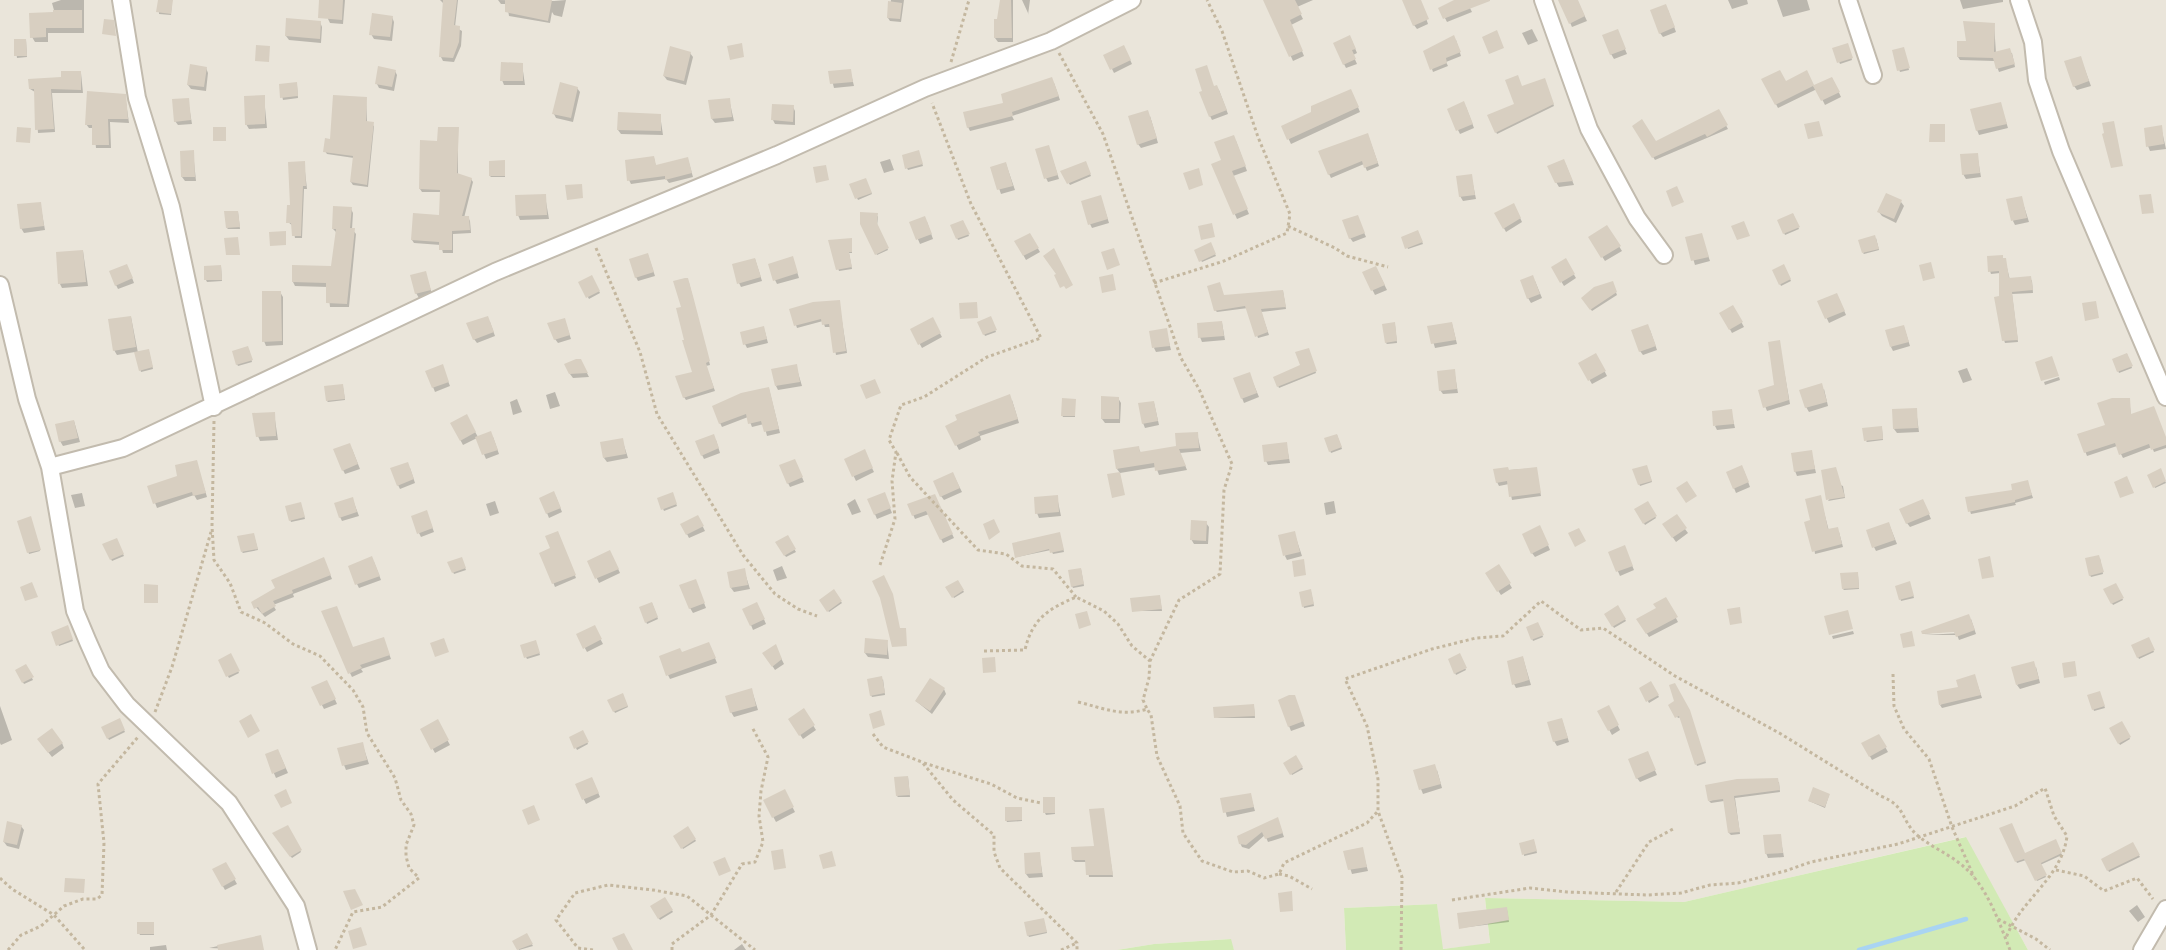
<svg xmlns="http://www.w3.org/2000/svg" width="2166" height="950" font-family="Arial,sans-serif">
<rect width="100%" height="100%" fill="#f6f3ec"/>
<path fill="#eae5da" d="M0 0H2166V950H2028L1965 837 1684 902 1485 898 1490 944 1442 949 1437 904 1344 908 1346 950H1234L1230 939 1154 944 1117 950H0Z"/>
<path fill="#d2eab5" d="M1966 837 2028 950H1346L1344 908 1437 904 1443 949 1490 943 1485 898 1684 902Z
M1231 939 1234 950H1117L1154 944Z"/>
<path fill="#0003" d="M61 0H84V33H48V42H35L32 37 55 14 52 3Z
M159 0 172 1 171 15 159 14Z
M334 0H345L343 24 330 23 328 19Z
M440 0H458L455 27 462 31 461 46 454 62 443 61 441 57 444 4Z
M498 0 554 1 566 0 562 17 554 15 552 12 550 23 509 16 507 4H501Z
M891 0H904L901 22 890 21 888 18Z
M1001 0H1013V42H998L995 38Z
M1022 0H1030L1028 15V13Z
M1274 0H1313L1297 7 1303 19 1291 25 1304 56 1293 61 1267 3Z
M1420 0 1428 24 1417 29 1414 25Z
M1458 0H1466L1472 12 1447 22 1440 8Z
M1560 0H1577L1587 21 1572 27Z
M1728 0H1747L1748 4 1732 9Z
M1777 0H1807L1810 10 1783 17Z
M1960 0H2003V2L1963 9Z
M1668 10 1676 32 1663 37 1660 33Z
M392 17 394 22 392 41 374 39 371 34Z
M320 22 322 27 321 43 289 40 286 36Z
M1994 24 1996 53H2012L2015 67 1999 72 1995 61 1960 60 1958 57 1968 43Z
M1532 29 1538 41 1528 45 1522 33Z
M1619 35 1627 54 1614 59 1611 54Z
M26 40 27 57 17 58 15 41Z
M1456 40 1461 56 1446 62 1448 66 1433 72 1432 69Z
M1352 41 1357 53 1353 55 1357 64 1346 68 1344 64Z
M1848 46 1852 60 1840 64 1834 49Z
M1904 50 1909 70 1900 72 1893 51Z
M1126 51 1132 64 1114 73 1105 55Z
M690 53 693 57 686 85 667 80 664 76Z
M2082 62 2091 86 2077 90 2074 86Z
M522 64 525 85H504L502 80Z
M206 68 208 73 206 91 191 89 188 85Z
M850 70 854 86 834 88 830 72Z
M395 71 397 75 394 91 379 88 377 84Z
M1806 72 1814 87 1832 78 1841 97 1825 105 1817 89 1778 108 1763 79 1785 83Z
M81 73 83 93H52L55 132 38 133 35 92 30 89Z
M1545 81 1554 106 1497 134 1489 115 1516 105 1522 88Z
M1054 83 1060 100 1012 116 1014 120 970 131 968 127Z
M297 85 298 98 283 100 280 86Z
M1214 87 1219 90 1228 114 1212 120 1210 116Z
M577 88 580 92 573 122 556 118 554 114Z
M125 95 129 123 110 122 111 148H96L94 128H89L86 124Z
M1353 95 1360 112 1291 144 1283 127Z
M264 97 267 128 249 129 246 124Z
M366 98 367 122 374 126 368 187 353 185 351 182 354 158 327 154 325 151Z
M729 99 734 121 715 123 712 119Z
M188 100 192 124 178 125 175 121Z
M2000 103 2008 128 1979 135 1977 130Z
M793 107 795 111V125L775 124 773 120Z
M1466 107 1474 128 1460 134 1458 130Z
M1718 111 1728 129 1655 160 1634 126 1655 143Z
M619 114 660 115 663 135 621 134 618 130Z
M1150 116 1158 143 1141 148 1138 144Z
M2161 127 2166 149 2150 151 2148 146Z
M458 129V175L471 179 473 182 464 218 468 217 470 221 471 233 453 234V253H443L441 245 414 243 412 240 441 216V192H422L420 189 439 142Z
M1369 138 1379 166 1367 171 1364 164 1331 178 1329 174Z
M1236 141 1247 171 1233 176 1249 214 1237 219 1213 165 1223 161Z
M1050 151 1059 179 1048 182 1046 178Z
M193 152 196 181H185L182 177Z
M919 154 923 166 908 170 907 168Z
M1977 154 1981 177 1966 179 1963 174Z
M654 158 656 167 689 163 693 177 669 183 666 179 631 184 629 180Z
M890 159 894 170 884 173 880 162Z
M304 163 307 189H304L302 238H295L293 226 288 222Z
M1085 163 1091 176 1070 185 1062 172Z
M505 164V177H491L490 176Z
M1006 164 1015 190 1001 194 992 168Z
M1566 165 1574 185 1559 187 1556 182Z
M1471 175 1476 199 1463 201 1460 196Z
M865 180 872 194 858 200 851 185Z
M545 196 549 219 520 220 518 215Z
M2021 197 2029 222 2015 225 2013 221Z
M1102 201 1109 223 1092 228 1090 224Z
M1901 202 1904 206 1896 223 1882 216 1879 212Z
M40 203 45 230 24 233 21 228Z
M1514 205 1522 222 1506 232 1496 213Z
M351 209 353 213 352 229 356 234 349 307H330L328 287 295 286 293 282 333 267 337 233 333 229Z
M238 212 240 229H228L227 228Z
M1793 214 1799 229 1785 235 1779 221Z
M878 216 877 226 888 250 877 255 861 224Z
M963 221 969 236 958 240 952 226Z
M1359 221 1366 237 1353 242 1350 238Z
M927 222 933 239 920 244 911 223Z
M1607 227 1622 251 1605 261 1590 238Z
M1418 232 1423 244 1408 249 1403 237Z
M1030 235 1040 252 1026 260 1016 242Z
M1701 235 1710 261 1695 265 1687 238Z
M1876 238 1879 250 1864 254 1863 253Z
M852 241V253H849L852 269 839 271 830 242Z
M1210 244 1216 256 1202 262 1196 251Z
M83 251 88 286 62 288 60 284Z
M648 255 655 276 638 281 636 277Z
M755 259 762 281 741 287 739 283Z
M1565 260 1576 278 1564 286 1553 268Z
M2005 260 2010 280 2030 278 2032 281 2033 293 2012 294 2018 342 2005 343 2004 340 2000 273 1991 274 1990 271Z
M794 262 799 278 777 284 775 280Z
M221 266 222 281 207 282 206 280Z
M1784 266 1791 281 1781 286 1774 271Z
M129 270 134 283 118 289 116 285Z
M425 272 432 294 419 298 416 293Z
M1378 272 1387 290 1375 295 1364 273Z
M592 277 600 293 589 299 580 283Z
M1535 281 1542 298 1531 303 1528 298Z
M689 283 710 365 706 366 715 391 686 400 684 397 693 373 683 308Z
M1612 283 1617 295 1592 311 1583 298Z
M1283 291 1286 309 1261 312 1269 335 1258 338 1248 308 1217 312 1215 310 1224 297Z
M280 292 283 297V345L266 346 264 341Z
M1839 299 1846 315 1829 323 1819 302Z
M839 302 847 353 836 355 831 327H825L823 321 797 328 796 325Z
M1733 307 1744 327 1732 333 1721 313Z
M131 317 138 353 149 352 153 369 141 372 135 352 117 355 114 350Z
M990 318 996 332 985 336 979 323Z
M932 319 942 337 922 348 912 330Z
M490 322 495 336 477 343 474 339Z
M1222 323 1225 340 1202 342 1200 337Z
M566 324 571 339 558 343 555 339Z
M1452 324 1457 344 1435 348 1429 327Z
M1395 325 1397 343 1387 344 1386 343Z
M1904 327 1910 346 1893 351 1891 347Z
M1166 330 1171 350 1156 352 1154 348Z
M1650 330 1657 350 1643 355 1640 351Z
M765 332 768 343 747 348 745 344Z
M1779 342 1790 404 1767 411 1759 391 1776 386Z
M249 350 252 362 238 366 237 364Z
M1309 351 1316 373 1279 388 1275 378 1302 366Z
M2127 354 2132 368 2119 373 2114 359Z
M1596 355 1607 376 1592 384 1580 364Z
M583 365 589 377 573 378 570 374Z
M796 366 802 386 778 390 776 386Z
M1967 368 1972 380 1963 383 1958 371Z
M1454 370 1458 393 1443 394 1440 390Z
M444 371 450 386 435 392 433 387Z
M2059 377 2060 380 2045 385 2044 382Z
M1251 378 1259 397 1244 403 1242 398Z
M343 387 345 400 328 402 327 401Z
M769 389 780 433 767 436 764 424 752 427 748 417 722 427 720 423Z
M1824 389 1828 406 1809 412 1806 407Z
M555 392 560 406 550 409 546 395Z
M1118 398 1121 403 1120 423H1105L1102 419Z
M517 399 522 412 513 415 510 402Z
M2129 399 2131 415 2166 439V448L2154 452 2152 447 2123 458 2117 446 2087 456 2079 435 2107 426Z
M1012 400 1019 423 980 436 981 440 959 450 947 427Z
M1075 400V417H1063L1062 415Z
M1154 403 1159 425 1145 428 1143 423Z
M1916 410 1919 432 1897 433 1894 429Z
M1731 411 1735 428 1717 430 1715 426Z
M274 413 278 440 260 441 258 436Z
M466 416 478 437H493L499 454 486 459 477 438 463 445 452 424Z
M74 421 80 442 63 446 60 441Z
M1882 429 1883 440 1867 442 1866 441Z
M1197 433 1201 451 1180 453 1187 470 1159 475 1156 467 1120 473 1117 469 1138 447 1141 453 1178 447Z
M1337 435 1342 449 1331 453 1326 439Z
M622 439 628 458 607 462 604 458Z
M716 440 720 453 704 459 702 455Z
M1286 443 1290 463 1268 465 1266 461Z
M352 449 360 469 345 474 343 470Z
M1811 451 1816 473 1797 476 1795 471Z
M866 456 874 472 856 481 846 460Z
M196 461 207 497 197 500 194 495 157 508 149 487 179 477Z
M797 465 804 482 790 487 788 483Z
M410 468 415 483 400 489 398 485Z
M1536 468 1541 496 1512 500 1509 484 1499 486 1497 482 1495 471Z
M1647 468 1652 482 1640 486 1634 470Z
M2160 470 2166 483 2155 488 2149 476Z
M1744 471 1750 487 1736 493 1734 488Z
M955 478 962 492 944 500 941 496Z
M2028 484 2033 498 2015 503 2016 505 1971 514 1970 511Z
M1840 485 1843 486 1845 498 1828 501Z
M82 493 85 506 75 508 71 495Z
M672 494 677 506 664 511 659 499Z
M934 496 954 538 943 543 929 514 915 519 909 505Z
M556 497 562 512 549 518 547 513Z
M1057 497 1061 516 1039 518 1037 513Z
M1820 497 1829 531 1839 532 1843 547 1815 554 1811 521Z
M886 498 892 513 877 519 869 500Z
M855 499 861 512 852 515 847 504Z
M495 501 499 513 490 516 486 504Z
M1334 501 1336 513 1326 515 1324 503Z
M354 503 359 516 342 521 340 517Z
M1647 503 1656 518 1645 525 1636 509Z
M301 505 305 519 291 522 286 507Z
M1925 505 1931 519 1910 527 1907 523Z
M428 516 434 532 421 537 419 533Z
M698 517 705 531 689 538 682 524Z
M31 520 40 551 29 554 19 522Z
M1206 523 1209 527 1208 544H1194L1191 539Z
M1889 524 1897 544 1876 551 1874 547Z
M1667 529H1685L1688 533 1676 542Z
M1542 531 1550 550 1535 557 1532 553Z
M1294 532 1302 556 1287 560 1285 556Z
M254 536 258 550 243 553 242 552Z
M559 536 576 578 555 587 541 553 552 549Z
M1060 536 1064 552 1053 554 1051 550 1017 557Z
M787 537 796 552 786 557 777 542Z
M116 540 124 556 112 561 104 545Z
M1626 551 1634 570 1620 576 1610 553Z
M612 556 620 573 599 583 589 561Z
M2100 558 2103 574 2091 577 2090 575Z
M461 559 466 570 454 574 449 563Z
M325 562 332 579 293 594 294 597 273 605 276 610 265 617 255 606Z
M374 562 381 580 359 588 357 584Z
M782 566 787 578 777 581 773 570Z
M1499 566 1512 588 1501 595 1487 574Z
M1081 569 1084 586 1073 588 1072 586Z
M744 570 750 589 734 592 731 588Z
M1858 575 1859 589 1844 590 1843 589Z
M958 582 964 592 954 598 947 588Z
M697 585 706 608 693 613 690 608Z
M1910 585 1914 598 1901 601 1897 587Z
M2116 585 2123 600 2113 605 2105 590Z
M833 591 842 603 829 612 821 601Z
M1311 592 1314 606 1304 608 1300 593Z
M1160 598 1162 611H1133Z
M1666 599 1678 622 1649 637 1638 619 1658 609Z
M652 603 658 619 647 624 641 608Z
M1618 607 1626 621 1614 628 1606 614Z
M759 608 766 624 753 630 751 625Z
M1971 619 1976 634 1959 640 1957 635H1924L1962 633V630L1923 634V632Z
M1538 624 1543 637 1533 641 1528 628Z
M67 627 73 641 59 646 53 633Z
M594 627 603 644 587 652 578 635Z
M1853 631 1854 634 1833 639 1832 636Z
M2148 639 2154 652 2139 659 2133 646Z
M887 642 889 659 868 657 865 653Z
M385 643 391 659 361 669 363 672 352 677 350 673 353 649Z
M536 643 540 655 527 659 526 657Z
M711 648 717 663 670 679 668 675Z
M777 650 784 664 775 670 764 653Z
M231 655 239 673 229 678 220 661Z
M1459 655 1466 670 1456 675 1450 660Z
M1523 658 1531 685 1516 688 1514 684Z
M26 666 33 680 24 684 17 671Z
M2036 667 2040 683 2020 689 2017 685Z
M883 679 885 695 872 697 871 695Z
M1976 680 1982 698 1942 708 1940 705Z
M1651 683 1659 697 1649 703 1641 688Z
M329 686 337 704 324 709 313 688Z
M944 689 946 694 932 714 916 701Z
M753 694 758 710 734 717 731 712Z
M622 695 628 707 615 713 609 701Z
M2100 695 2105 708 2094 711 2089 696Z
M1296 701 1305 726 1291 731 1289 726Z
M1670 705 1690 714 1706 763 1697 766 1681 717 1678 718Z
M0 706 12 740 1 745 0 743Z
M1254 707 1255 718H1216Z
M1608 707 1620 730 1612 735 1599 711Z
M804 711 816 730 803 739 790 720Z
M119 720 125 732 109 740 103 728Z
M1562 720 1569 742 1557 746 1554 741Z
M437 721 450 745 435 753 422 729Z
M2122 723 2130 739 2120 745 2111 728Z
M583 732 588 744 577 750 571 737Z
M1879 736 1888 752 1872 760 1863 744Z
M41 743H62L64 748 52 757Z
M362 743 369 764 346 770 344 765Z
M266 755H280L288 773 276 778Z
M1296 757 1303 769 1292 775 1285 764Z
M1649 757 1657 775 1640 782 1637 778Z
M1437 770 1442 788 1423 794 1421 789Z
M908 777 910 797H898L897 796Z
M1779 782 1780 792 1735 798 1740 834 1731 835 1729 833 1724 801 1711 803 1709 801Z
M594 783 600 797 586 804 577 785Z
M784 791 795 812 776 822 765 801Z
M1250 794 1255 811 1227 817 1222 799Z
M1829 795 1825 808 1809 801Z
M1054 798 1055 814 1046 815 1045 813Z
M1103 809 1113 877H1089L1087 862H1075L1073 860 1095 847Z
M1022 810V821L1007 822 1006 820Z
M1279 823 1284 837 1268 842 1265 835 1249 849 1242 847 1240 843Z
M21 826 24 830 19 849 7 846 4 842Z
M287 827 301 852 292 858 274 834Z
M688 828 696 841 683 849 675 836Z
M2001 829 2024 855 2055 841 2062 855 2040 865 2046 877 2037 881 2026 860 2017 863Z
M1780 836 1784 857 1768 858 1766 853Z
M1534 842 1537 853 1524 856V854Z
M2132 844 2140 857 2109 872 2103 859Z
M1362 849 1368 871 1352 874 1345 852Z
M1039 853 1043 877 1029 878 1026 874Z
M226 864 237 884 225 890 214 870Z
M665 899 673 912 660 920 652 907Z
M2137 905 2145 917 2138 922 2129 911Z
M1507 910 1509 922 1460 928Z
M1044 922 1047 933 1029 937 1028 935Z
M153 923 154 935H140L139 933Z
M526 935 533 946 519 950 514 942Z
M260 937 263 950 209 948Z
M742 944 746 950H734Z
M166 945 167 950H150V947Z"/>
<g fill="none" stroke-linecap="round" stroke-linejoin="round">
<path stroke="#a9d4f2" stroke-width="4.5" d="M1859 950 1966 919"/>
</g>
<path fill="#d8cfc1" d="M158 0H173L171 14 156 12Z
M319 0H343L342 20 318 18Z
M443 0H457L454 25 460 26 459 42 453 58 439 57Z
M505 0H552L548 21 505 12Z
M1000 0H1011L1012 38H994V19H997Z
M1263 0H1295L1302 14 1290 20 1303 51 1289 57Z
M1402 0H1421L1429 19 1413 26Z
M1454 0H1490V1L1443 19 1438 8Z
M1558 0H1578L1585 16 1569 24Z
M888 1 902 3 900 19 887 18Z
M1666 4 1675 27 1659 34 1650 10Z
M53 10H82V28H46V37L30 38 29 13 53 12Z
M372 13 393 16 390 37 369 35Z
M286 18 321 21 320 39 285 36Z
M104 19 114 20 116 36 102 34Z
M1963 21 1995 23 1994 52 2010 48 2015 64 1996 69 1993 58 1957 57V41H1966Z
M1618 29 1626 49 1610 55 1602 35Z
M1497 30 1504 48 1489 54 1482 37Z
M1350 35 1356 49 1352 50 1356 59 1343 65 1333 43Z
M1454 35 1461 52 1446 58 1447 63 1430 70 1423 51Z
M14 39H26L27 56H14Z
M742 43 744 57 730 60 727 46Z
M1848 43 1853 58 1837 63 1832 48Z
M256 45 270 46 269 62 255 61Z
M1124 45 1131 60 1110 70 1103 55Z
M670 46 691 52 684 81 663 76Z
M1904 47 1910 68 1897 71 1892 50Z
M2081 56 2089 81 2073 87 2064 61Z
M501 62 523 63V81H500Z
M190 64 207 67 204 87 187 85Z
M1207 65 1214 86 1217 85 1227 110 1209 117 1199 92 1202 91 1195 69Z
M378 66 396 70 392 87 375 84Z
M851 69 853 82 830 84 828 71Z
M1780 70 1786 81 1807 70 1814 85 1832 77 1840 92 1821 101 1813 86 1775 105 1761 79Z
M61 71H81V90L51 89 54 129 35 130 34 89H29L28 79 61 77Z
M1518 75 1522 86 1545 78 1554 104 1495 133 1487 115 1514 104 1505 80Z
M1052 77 1059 96 1012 112 1013 116 967 128 963 112 1003 103 1001 94Z
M297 82 298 96 280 98 279 84Z
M560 82 578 87 571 118 552 114Z
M1351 89 1359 107 1287 140 1281 126 1311 112V106Z
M87 91 126 94 128 119H108L109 145H92V125H85Z
M265 95V124L245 125 244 96Z
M333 95 367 97 366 121 374 122 367 185 350 182 353 156 323 152 325 138 330 139Z
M189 98 191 120 174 122 172 99Z
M730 98 732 117 711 119 708 100Z
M1464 101 1473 124 1456 131 1447 109Z
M2001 102 2007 124 1976 131 1970 109Z
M772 104 794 105 793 122 771 120Z
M1719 109 1728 125 1707 137 1705 134 1652 158 1632 126 1642 119 1656 141Z
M1148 110 1157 138 1137 145 1128 116Z
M618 112 661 114V131L617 130Z
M1819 121 1823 136 1808 139 1804 124Z
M2114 121 2123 166 2111 168 2102 134 2104 133 2102 123Z
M1930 124H1945V142H1929Z
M2162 125 2164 144 2146 147 2144 128Z
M17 127 31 128 30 143 16 142Z
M213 127H226V141H213Z
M438 127H459L457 173 472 178 462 216H469L470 230 452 231V250H439V242L411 240 413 213 439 215 440 190 419 189 420 140 437 141Z
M1368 133 1378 163 1364 168 1362 161 1328 175 1318 151Z
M1234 135 1246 166 1232 171 1248 209 1233 215 1211 164 1221 160 1214 142Z
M1049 145 1058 175 1044 179 1035 149Z
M194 150 195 177H181L180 151Z
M919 150 923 164 905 169 902 155Z
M1978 153 1980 173 1962 175 1960 154Z
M654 156 656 165 688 157 692 173 665 180V176L627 181 625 160Z
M1564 159 1573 181 1555 183 1547 166Z
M505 160V176H489V161Z
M305 161 306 186H303L301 236H292L291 223H286L287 205H290L288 162Z
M1086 161 1091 174 1067 184 1060 171Z
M1006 162 1013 186 997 190 990 167Z
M826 165 829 180 816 183 813 167Z
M1199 168 1203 185 1189 190 1183 173Z
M1472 174 1475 195 1459 197 1456 176Z
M866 178 872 193 855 199 849 184Z
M582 184 583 198 567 200 565 185Z
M1677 186 1684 202 1672 207 1666 191Z
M1886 193 1902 200 1894 219 1877 212Z
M546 194 547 215 516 216 515 195Z
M2151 194 2154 213 2142 214 2139 195Z
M1101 195 1108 219 1088 225 1081 201Z
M2022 196 2027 218 2011 221 2006 199Z
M41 202 44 226 20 229 17 204Z
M1514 203 1521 218 1503 229 1494 213Z
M333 206 352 207 350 228H355L347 304 326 303V283L292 282V265L331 266 336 229H332Z
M224 211H238L240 227 226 228Z
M860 212 878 213 877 223 889 248 875 255 860 224Z
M1793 213 1800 227 1783 234 1777 220Z
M1358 215 1365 233 1349 239 1342 220Z
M925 216 932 234 916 240 909 222Z
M963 220 970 234 956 239 950 225Z
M1744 221 1750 236 1737 240 1731 226Z
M1212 223 1215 237 1201 240 1198 226Z
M1607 225 1621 246 1601 258 1588 237Z
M1418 230 1423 242 1405 249 1401 237Z
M286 231V245L270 246 269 232Z
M1030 233 1039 248 1023 256 1014 241Z
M1702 233 1709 257 1691 261 1685 237Z
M1875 235 1879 249 1862 253 1858 240Z
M238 237 240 255H226L224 238Z
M852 238V252H849L852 267 836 270 828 240Z
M1211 242 1216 254 1199 262 1194 250Z
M1054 248 1073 285 1066 289 1064 286 1060 288 1054 275 1056 274 1043 256Z
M1114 248 1120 265 1107 270 1101 252Z
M83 250 86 282 58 284 56 252Z
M648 253 654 272 635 278 629 259Z
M2003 255V258H2006L2009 278 2031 276 2033 290 2012 292 2018 340 2002 341 1994 297 1999 296V271L1988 272 1987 256Z
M793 256 798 273 773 281 768 264Z
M755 258 761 277 737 284 732 264Z
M1566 258 1575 274 1560 283 1551 267Z
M1931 262 1935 278 1923 281 1919 265Z
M127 264 133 278 115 286 109 271Z
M1784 264 1791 279 1779 285 1772 270Z
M221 265 222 280H204V266Z
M1376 266 1385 285 1371 291 1362 272Z
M426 271 431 290 415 294 410 275Z
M1113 274 1116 290 1102 293 1099 277Z
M592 275 600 291 586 298 578 282Z
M1533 275 1540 294 1527 299 1520 280Z
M685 278H688L693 296 710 361 706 363 714 388 683 398 675 376 692 372 682 340H684L676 308 681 307 673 281Z
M1613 281 1617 292 1590 310 1581 298 1594 287Z
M1220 282 1224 295 1283 290 1286 307 1261 309 1268 332 1255 337 1245 306 1214 311 1207 286Z
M262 291H281L282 341 262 342Z
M1837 293 1845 311 1825 319 1817 301Z
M840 300 846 351 833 353 829 324 822 325 821 319 794 326 789 309 813 302Z
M2096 301 2099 318 2085 321 2082 303Z
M977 302 978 318 960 319 959 303Z
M1733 305 1743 322 1729 330 1719 313Z
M131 316 136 347 113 351 108 319Z
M488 316 494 332 473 340 466 323Z
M991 316 997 330 983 335 977 322Z
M933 317 941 333 918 345 910 329Z
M565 318 570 335 554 340 547 323Z
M1222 321 1224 336 1198 338 1197 323Z
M1395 322 1397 341 1385 343 1382 324Z
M1452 322 1456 340 1431 344 1427 326Z
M1648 324 1656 346 1639 352 1631 330Z
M1904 325 1909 342 1890 347 1885 330Z
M764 326 767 339 743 345 740 332Z
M1167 328 1170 346 1152 348 1149 331Z
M1780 340 1789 400 1763 408 1758 390 1774 385 1768 342Z
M248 346 253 360 236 365 232 351Z
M1309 348 1317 371 1277 387 1273 377 1300 365 1295 352Z
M149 349 153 367 139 371 134 352Z
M1596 353 1606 371 1588 381 1578 363Z
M2127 353 2133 366 2117 372 2112 359Z
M2052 356 2059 376 2041 381 2035 362Z
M576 359H581L588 373 569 374 564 364Z
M443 364 449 382 432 388 425 371Z
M797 364 800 382 775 386 771 369Z
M1455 369 1457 389 1439 391 1437 371Z
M1250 372 1257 393 1241 399 1233 378Z
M875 379 881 393 866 399 860 385Z
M1822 383 1827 402 1805 408 1799 390Z
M343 384 345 399 326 401 324 386Z
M769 387 779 429 764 432 761 421 748 424 746 414 719 424 712 406 741 393Z
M1010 394 1018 419 978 432 980 435 955 446 945 426 957 420 955 415Z
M1101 396 1119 397V419H1101Z
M1062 398 1076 399 1075 416H1061Z
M2112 398H2130L2131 414 2154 406 2166 437V445L2151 450 2149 444 2119 455 2115 443 2084 453 2077 434 2105 425 2097 403Z
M1154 401 1158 421 1142 424 1138 403Z
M1917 408 1918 428 1893 429 1892 409Z
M1732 409 1734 424 1713 426 1712 411Z
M275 412 276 436 256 437 252 413Z
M467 414 476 432 460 441 450 423Z
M74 420 78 438 59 442 55 424Z
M1882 426 1883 439 1864 441 1862 428Z
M491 431 498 450 482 455 475 437Z
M1198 432 1199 448 1179 449 1186 466 1155 471 1154 463 1116 469 1113 450 1139 446 1140 452 1176 446 1175 433Z
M714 434 719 448 701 456 695 441Z
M1337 434 1342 447 1329 452 1324 438Z
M623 438 626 454 603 458 600 442Z
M1287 442 1289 459 1264 462 1262 445Z
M350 443 358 464 342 471 333 449Z
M865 449 873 468 852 477 844 459Z
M1812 450 1815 469 1794 472 1791 453Z
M795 459 803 477 787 484 779 465Z
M197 460 206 493 193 496 192 492 153 504 147 486 177 476 175 465Z
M408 462 414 479 397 486 390 468Z
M1647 465 1652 481 1638 485 1632 469Z
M1742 465 1749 482 1733 489 1726 472Z
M1508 467 1509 470 1537 467 1541 493 1509 497 1507 481 1496 483 1493 469Z
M1836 467 1845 497 1826 500 1821 470Z
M2161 468 2166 481 2153 488 2147 475Z
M953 472 960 488 940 497 933 481Z
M1120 472 1125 495 1112 498 1107 474Z
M2127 476 2134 493 2120 498 2114 482Z
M2028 480 2032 495 2015 500V502L1968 512 1965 497 2012 490 2011 484Z
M1687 481 1697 496 1686 503 1676 488Z
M554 491 561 508 546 514 539 498Z
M673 492 677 504 661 510 657 498Z
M885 492 891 508 874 515 867 499Z
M935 494 953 534 940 540 926 511 912 516 907 504Z
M1058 495 1059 512 1035 514 1034 497Z
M1821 495 1828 529 1838 527 1842 544 1812 552 1804 522 1810 520 1805 499Z
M353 497 357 512 339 518 334 503Z
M1923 499 1930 514 1906 524 1899 509Z
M1648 501 1657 516 1643 524 1634 509Z
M301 502 305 517 289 521 285 506Z
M427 510 433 528 417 534 411 516Z
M1677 514 1687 528 1672 538 1662 524Z
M698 515 704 526 686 535 680 524Z
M31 516 41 550 27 553 17 521Z
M994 519 1000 532 989 540 983 524Z
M1191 520 1207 521 1206 541 1190 540Z
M1889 522 1895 540 1872 548 1866 530Z
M1540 525 1549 545 1531 554 1522 534Z
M1579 528 1586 541 1575 547 1568 533Z
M558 531 576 575 552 584 539 553 550 548 545 536Z
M1295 531 1300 552 1283 556 1278 535Z
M1060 532 1064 550 1050 553 1049 549 1015 558 1012 543Z
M254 533 258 549 241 552 237 536Z
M788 535 796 549 784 556 775 542Z
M117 538 124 554 110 560 102 544Z
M1625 545 1633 566 1616 572 1608 552Z
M610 550 619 569 595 579 587 561Z
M2099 555 2104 572 2089 576 2085 558Z
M372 556 380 576 355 585 348 566Z
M1990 556 1994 577 1982 579 1978 559Z
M324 557 331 575 292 590 293 593 273 601 276 606 262 614 258 607 254 609 251 602 275 588 271 580Z
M462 557 466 568 452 573 447 562Z
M1304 559 1306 575 1294 577 1292 561Z
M1499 564 1511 583 1497 592 1485 573Z
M745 568 748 585 730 588 727 572Z
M1081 568 1084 584 1071 587 1068 570Z
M1858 572 1859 588 1842 589 1840 573Z
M884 575 893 594 900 628H906L907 646 892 647 880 598 872 581Z
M696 579 705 603 689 609 679 585Z
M958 580 964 590 952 598 945 587Z
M1910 581 1914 596 1899 600 1895 586Z
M32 582 38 597 25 601 20 587Z
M2116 583 2124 598 2111 604 2103 589Z
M144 584 158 585V603H144Z
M834 589 842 601 827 612 819 600Z
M1311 589 1314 604 1302 607 1299 592Z
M1160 595 1162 609 1132 612 1130 598Z
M1666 597 1678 617 1646 634 1636 619 1656 608 1653 604Z
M652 602 658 617 645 623 639 607Z
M757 602 765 619 750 626 742 609Z
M1618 605 1626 619 1612 627 1604 614Z
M337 606 353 647 384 637 390 655 360 665 362 668 348 674 321 611Z
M1740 607 1742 623 1730 625 1727 609Z
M1848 610 1853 629 1829 635 1824 616Z
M1087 611 1091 625 1079 629 1075 614Z
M1969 614 1975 630 1956 637 1954 632 1922 634 1921 631Z
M1538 622 1544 635 1531 640 1526 627Z
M68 625 73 639 56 646 51 632Z
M595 625 602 639 583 649 576 634Z
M1912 631 1915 646 1903 648 1900 634Z
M2149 637 2155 650 2137 658 2131 645Z
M444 638 449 652 435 657 430 643Z
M865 638 888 640 887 655 864 653Z
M536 640 540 653 524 658 520 645Z
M709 642 716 658 666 676 659 656 680 648 682 652Z
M776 644 782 659 772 667 762 653Z
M231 653 240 671 226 677 218 660Z
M1460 653 1467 668 1454 674 1448 659Z
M1523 656 1529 680 1512 685 1507 661Z
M995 657 996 672 983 673 982 658Z
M2034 661 2039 679 2016 685 2011 667Z
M2075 661 2077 676 2064 678 2062 663Z
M26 664 34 677 22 683 15 670Z
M1975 674 1981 695 1939 705 1937 691 1958 687 1956 680Z
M882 676 885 693 870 696 867 679Z
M930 678 945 688 930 711 915 701Z
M327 680 336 699 320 706 311 687Z
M1651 681 1659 695 1646 702 1639 688Z
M1675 683 1690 710 1706 761 1695 765 1679 716 1675 718 1668 705 1674 701 1669 685Z
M752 688 756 706 730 713 725 696Z
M2100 691 2105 706 2092 710 2087 695Z
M623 693 628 706 613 712 607 700Z
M1289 695H1295L1304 721 1288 727 1278 700Z
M1254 704 1255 716 1214 718 1213 707Z
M1609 705 1619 725 1608 731 1597 711Z
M804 708 815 725 799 736 788 719Z
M881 710 885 725 873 729 869 714Z
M251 714 260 731 248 738 239 721Z
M120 718 125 730 107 739 101 727Z
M1562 718 1568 738 1553 742 1547 722Z
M438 719 449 740 431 750 420 729Z
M2122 721 2131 737 2118 744 2109 728Z
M52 728 63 743 48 753 37 739Z
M583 730 589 742 574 749 569 737Z
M1879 734 1887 747 1869 757 1861 743Z
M363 742 367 760 342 766 337 748Z
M278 749 286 768 272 774 265 754Z
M1648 751 1656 770 1636 779 1628 759Z
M1296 755 1303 767 1290 775 1283 763Z
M1435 764 1441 784 1419 790 1413 770Z
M908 776 910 795 896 796 894 777Z
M592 777 599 793 582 800 575 784Z
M1778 778 1780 790 1734 796 1740 832 1728 833 1723 799 1708 801 1705 785 1737 779Z
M1813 787 1830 794 1825 807 1808 801Z
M286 789 292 803 281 808 274 795Z
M785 789 794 807 772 818 763 800Z
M1251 793 1254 807 1223 813 1220 798Z
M1043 797H1055V813H1043Z
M534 805 540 820 528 825 522 810Z
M1005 807H1022V820L1005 821Z
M1104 808 1113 875H1086L1085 860H1072L1071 847 1094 846 1089 809Z
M1278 817 1283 833 1265 839 1262 832 1246 845 1239 844 1237 836Z
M7 821 22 825 17 845 3 842Z
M2012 823 2025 853 2056 839 2062 853 2041 863 2047 875 2035 881 2024 859 2015 862 1999 828Z
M288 825 302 850 290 857 272 833Z
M688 826 696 839 681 849 673 836Z
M1781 834 1783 853 1765 854 1763 835Z
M1534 839 1537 851 1522 855 1519 843Z
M2133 842 2140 855 2107 871 2101 859Z
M1363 847 1367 867 1348 870 1343 851Z
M783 849 786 868 774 870 771 851Z
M832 851 836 866 823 869 819 855Z
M1040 852 1042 873 1025 874 1024 853Z
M725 857 731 871 719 876 713 862Z
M226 862 236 879 222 887 212 869Z
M65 878 85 879 84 893 64 892Z
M355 889 363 905 351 910 343 891Z
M1292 891 1293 911 1280 912 1278 893Z
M665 897 673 910 658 919 650 906Z
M1507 907 1509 920 1459 929 1457 913Z
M1044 918 1047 932 1027 936 1024 922Z
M137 922H154V934H137Z
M361 927 367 945 353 949 348 931Z
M527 933 533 944 517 950 512 941Z
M624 933 633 950H618L612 938Z
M261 935 264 950H218L217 945Z"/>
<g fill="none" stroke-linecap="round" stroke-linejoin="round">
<g stroke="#c2bbae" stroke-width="20">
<path id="minor" d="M121 0 137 98 171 207 214 407
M1543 0 1589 129 1637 218 1664 255
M1848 0 1873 75
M2019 0 2033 42 2037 80 2061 151 2166 397
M0 285 27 399 50 467 75 611 88 642 101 671 127 705 229 803 296 906 308 950
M50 467 123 448 495 272 777 155 925 88 1051 41 1132 0
M2142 950 2166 909"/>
</g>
<path stroke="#c4b79f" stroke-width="3" stroke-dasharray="3 3" stroke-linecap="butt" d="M1059 53 1103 134 1181 358 1199 389 1232 464 1224 490 1220 574 1179 600 1150 661
M951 62 969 0
M1288 226 1335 248 1347 256 1388 267
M596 248 640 352 657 414 743 555 775 594 798 609 817 616
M1154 283 1224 261 1287 233 1290 214 1258 137 1222 31 1207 0
M214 421 212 526 214 560 230 583 241 612 265 623 293 644 320 656 353 690 363 707 367 733 395 778 401 800 411 814 414 825 406 845V856L409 868 419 878 382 907 353 912 335 950
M897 453 910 477 978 550 1006 554 1022 566 1053 569 1076 597
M880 565 895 519 892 481 896 452 889 440 901 405 924 397 987 357 1041 338 971 204 932 103
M984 651 1025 650C1032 619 1048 609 1076 597L1104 611 1118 624 1132 646 1150 661 1149 678 1143 700 1147 709
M1893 674 1894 706 1904 729 1929 759 1952 827 1974 877
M1078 702C1103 708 1121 717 1147 709L1151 715 1157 756 1180 806 1183 833 1202 861 1233 872 1248 871 1264 878 1279 874 1284 863 1367 823 1378 811
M155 712 172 667 211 532
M873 734 883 747 922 762 953 800 994 835V852L1000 868 1077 943V950
M924 763 991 784 1017 798 1041 803
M2056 870 2084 876 2104 891 2137 878 2153 899
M1279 874 1289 876 1312 889
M0 878 12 889 54 915 85 950
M1616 892 1649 842 1673 829
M1452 900 1530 888 1567 892 1647 895 1681 893 1710 885 1738 883 1785 871 1811 862 1898 844 2015 806 2045 788 2054 816 2067 836C2062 878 2020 900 2006 938
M1998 919 2036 939 2050 950
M8 950 21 935 41 926 64 906 83 899H97L102 895 104 843 98 784 138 737
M593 950 578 948 556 920 575 893 608 885 653 890 687 896 755 950
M672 950V944L711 915 742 864 755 862 763 842 759 816 761 791 768 757 752 727
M1061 950 1077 943
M1401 950 1402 877 1378 811V779L1367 726 1345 679 1432 649 1476 638 1503 636 1541 601 1581 630 1603 628 1675 676 1781 734 1881 796C1907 807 1900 819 1917 835 1931 847 1949 854 1963 866 1987 886 1999 922 2010 950"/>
<use href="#minor" stroke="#fff" stroke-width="16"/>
</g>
</svg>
